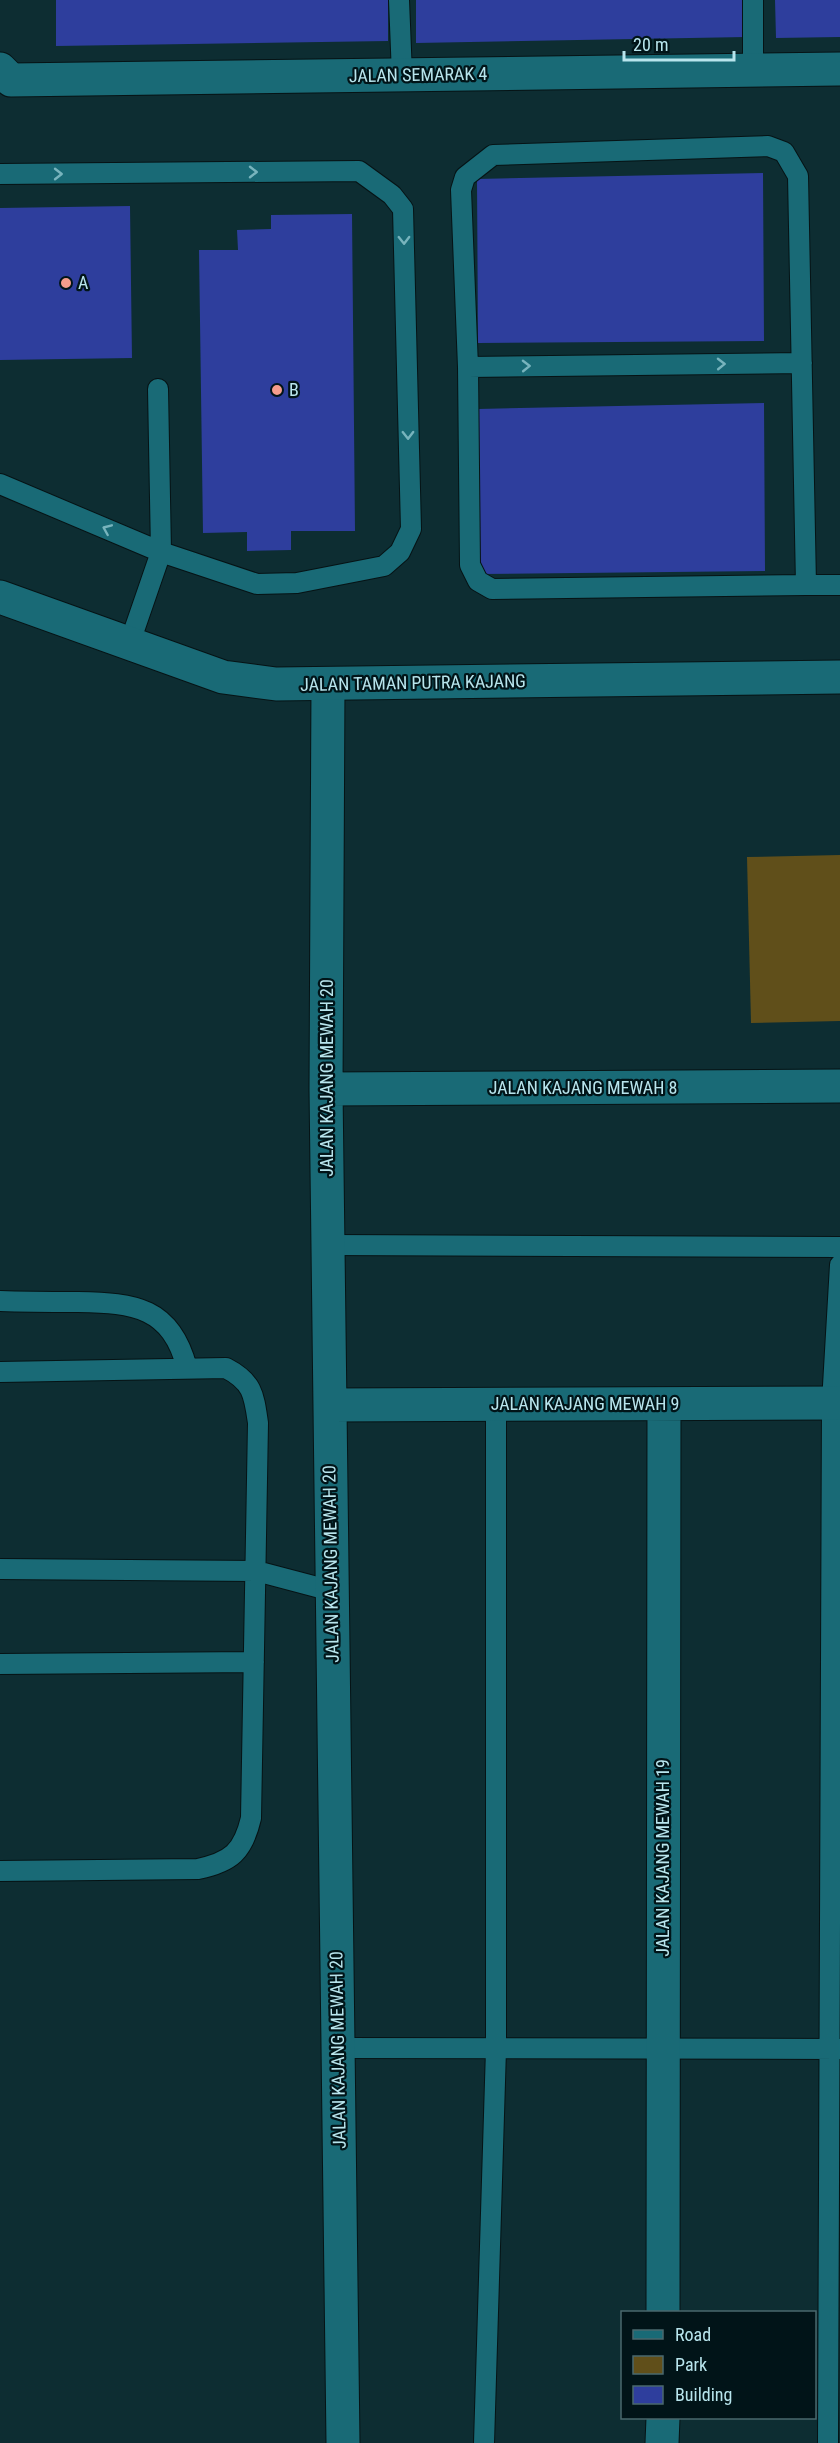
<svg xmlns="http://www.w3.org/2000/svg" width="840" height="2443" font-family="'Roboto Condensed',sans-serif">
<rect width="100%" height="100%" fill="#0d2d32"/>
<path fill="#604f1a" d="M840 855V1021L751 1023 747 857Z"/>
<path fill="#2e3e9d" d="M56 0H388V41L56 46Z
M416 0H745L746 37 416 43Z
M775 0H840V37L776 38Z
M763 173 764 341 478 343 477 179Z
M130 206 132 358 0 360V208Z
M352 214 355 531H291V550L247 551V532L203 533 199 250H238L237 230 271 229V215Z
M764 403 765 571 480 574 478 409Z"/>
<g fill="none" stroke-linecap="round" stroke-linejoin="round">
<g stroke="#061315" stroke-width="22">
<path id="lane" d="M399 0 402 75
M753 0V70
M768 146 784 152 798 176 806 585 492 589 478 581 470 565 468 367 461 190 465 177 493 155Z
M0 174 359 171 392 195 403 209 411 529 400 552 384 566 297 583 257 584 161 552 0 484
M468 367 802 363
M806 585H840
M129 645 161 552 158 389
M329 1245 840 1247
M0 1301C26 1302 52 1302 78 1302 135 1303 171 1307 187 1368
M0 1372 226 1368C253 1382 254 1395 258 1423L251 1818C243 1852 231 1862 198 1869L0 1871
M0 1569 256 1571 332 1591
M0 1664 254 1662
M338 2048 840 2049
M484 2443 496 2049V1404
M828 2443 832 1403 840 1265"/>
</g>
<g stroke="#061315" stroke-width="35">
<path id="street" d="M0 69 11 80 840 69
M328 685 326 1089 343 2443
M326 1089 840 1086
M330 1405 840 1403
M663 2312 664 1404
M662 2443 663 2418"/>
</g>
<g stroke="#061315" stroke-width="35">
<path id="secondary" d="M0 597 223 677 276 684 840 677"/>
</g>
<use href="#lane" stroke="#196a76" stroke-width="20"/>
<use href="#street" stroke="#196a76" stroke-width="33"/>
<use href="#secondary" stroke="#196a76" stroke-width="33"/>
</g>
<defs><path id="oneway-chevron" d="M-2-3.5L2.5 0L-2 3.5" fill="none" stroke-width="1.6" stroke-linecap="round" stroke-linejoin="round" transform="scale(1.5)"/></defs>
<g stroke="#78b4bd">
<use href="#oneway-chevron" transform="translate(253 172)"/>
<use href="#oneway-chevron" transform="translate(58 174)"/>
<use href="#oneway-chevron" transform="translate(404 240) rotate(89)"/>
<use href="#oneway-chevron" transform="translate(721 364) rotate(-1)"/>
<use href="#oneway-chevron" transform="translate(526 366) rotate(-1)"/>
<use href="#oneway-chevron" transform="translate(408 435) rotate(89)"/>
<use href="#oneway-chevron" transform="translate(107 529) rotate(-157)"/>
</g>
<g fill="#f49d8d" stroke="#011418" stroke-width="2">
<circle cx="66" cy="283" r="6"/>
<circle cx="277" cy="390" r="6"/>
</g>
<g text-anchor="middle" stroke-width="4.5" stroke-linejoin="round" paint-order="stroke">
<g font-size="18" fill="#b8e5ed" stroke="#011418">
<text transform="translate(418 75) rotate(-1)" y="6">JALAN SEMARAK 4</text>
<text transform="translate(413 683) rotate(-1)" y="6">JALAN TAMAN PUTRA KAJANG</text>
<text transform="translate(327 1078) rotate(-90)" y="6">JALAN KAJANG MEWAH 20</text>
<text x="583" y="1094">JALAN KAJANG MEWAH 8</text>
<text x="585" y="1410">JALAN KAJANG MEWAH 9</text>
<text transform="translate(331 1564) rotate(-91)" y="6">JALAN KAJANG MEWAH 20</text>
<text transform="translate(663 1858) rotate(-90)" y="6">JALAN KAJANG MEWAH 19</text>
<text transform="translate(338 2050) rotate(-91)" y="6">JALAN KAJANG MEWAH 20</text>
</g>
<g font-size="18" fill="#b8e5ed" stroke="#011418" text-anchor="start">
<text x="78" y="289">A</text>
<text x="289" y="396">B</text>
</g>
</g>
<rect x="621" y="2311" width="195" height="108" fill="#011418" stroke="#4a686d" stroke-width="1.5"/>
<rect x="633" y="2330" width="30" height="9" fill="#196a76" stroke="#4a686d" stroke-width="1.5"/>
<text x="675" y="2341" font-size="18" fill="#b8e5ed">Road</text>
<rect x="633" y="2356" width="30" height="18" fill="#604f1a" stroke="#4a686d" stroke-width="1.5"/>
<text x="675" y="2371" font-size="18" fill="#b8e5ed">Park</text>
<rect x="633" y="2386" width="30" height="18" fill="#2e3e9d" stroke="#4a686d" stroke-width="1.5"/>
<text x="675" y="2401" font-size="18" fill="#b8e5ed">Building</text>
<path d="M624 51v9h110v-9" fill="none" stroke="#b8e5ed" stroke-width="3"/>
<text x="633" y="51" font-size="18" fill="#b8e5ed" stroke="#011418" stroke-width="4.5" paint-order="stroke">20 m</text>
</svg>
